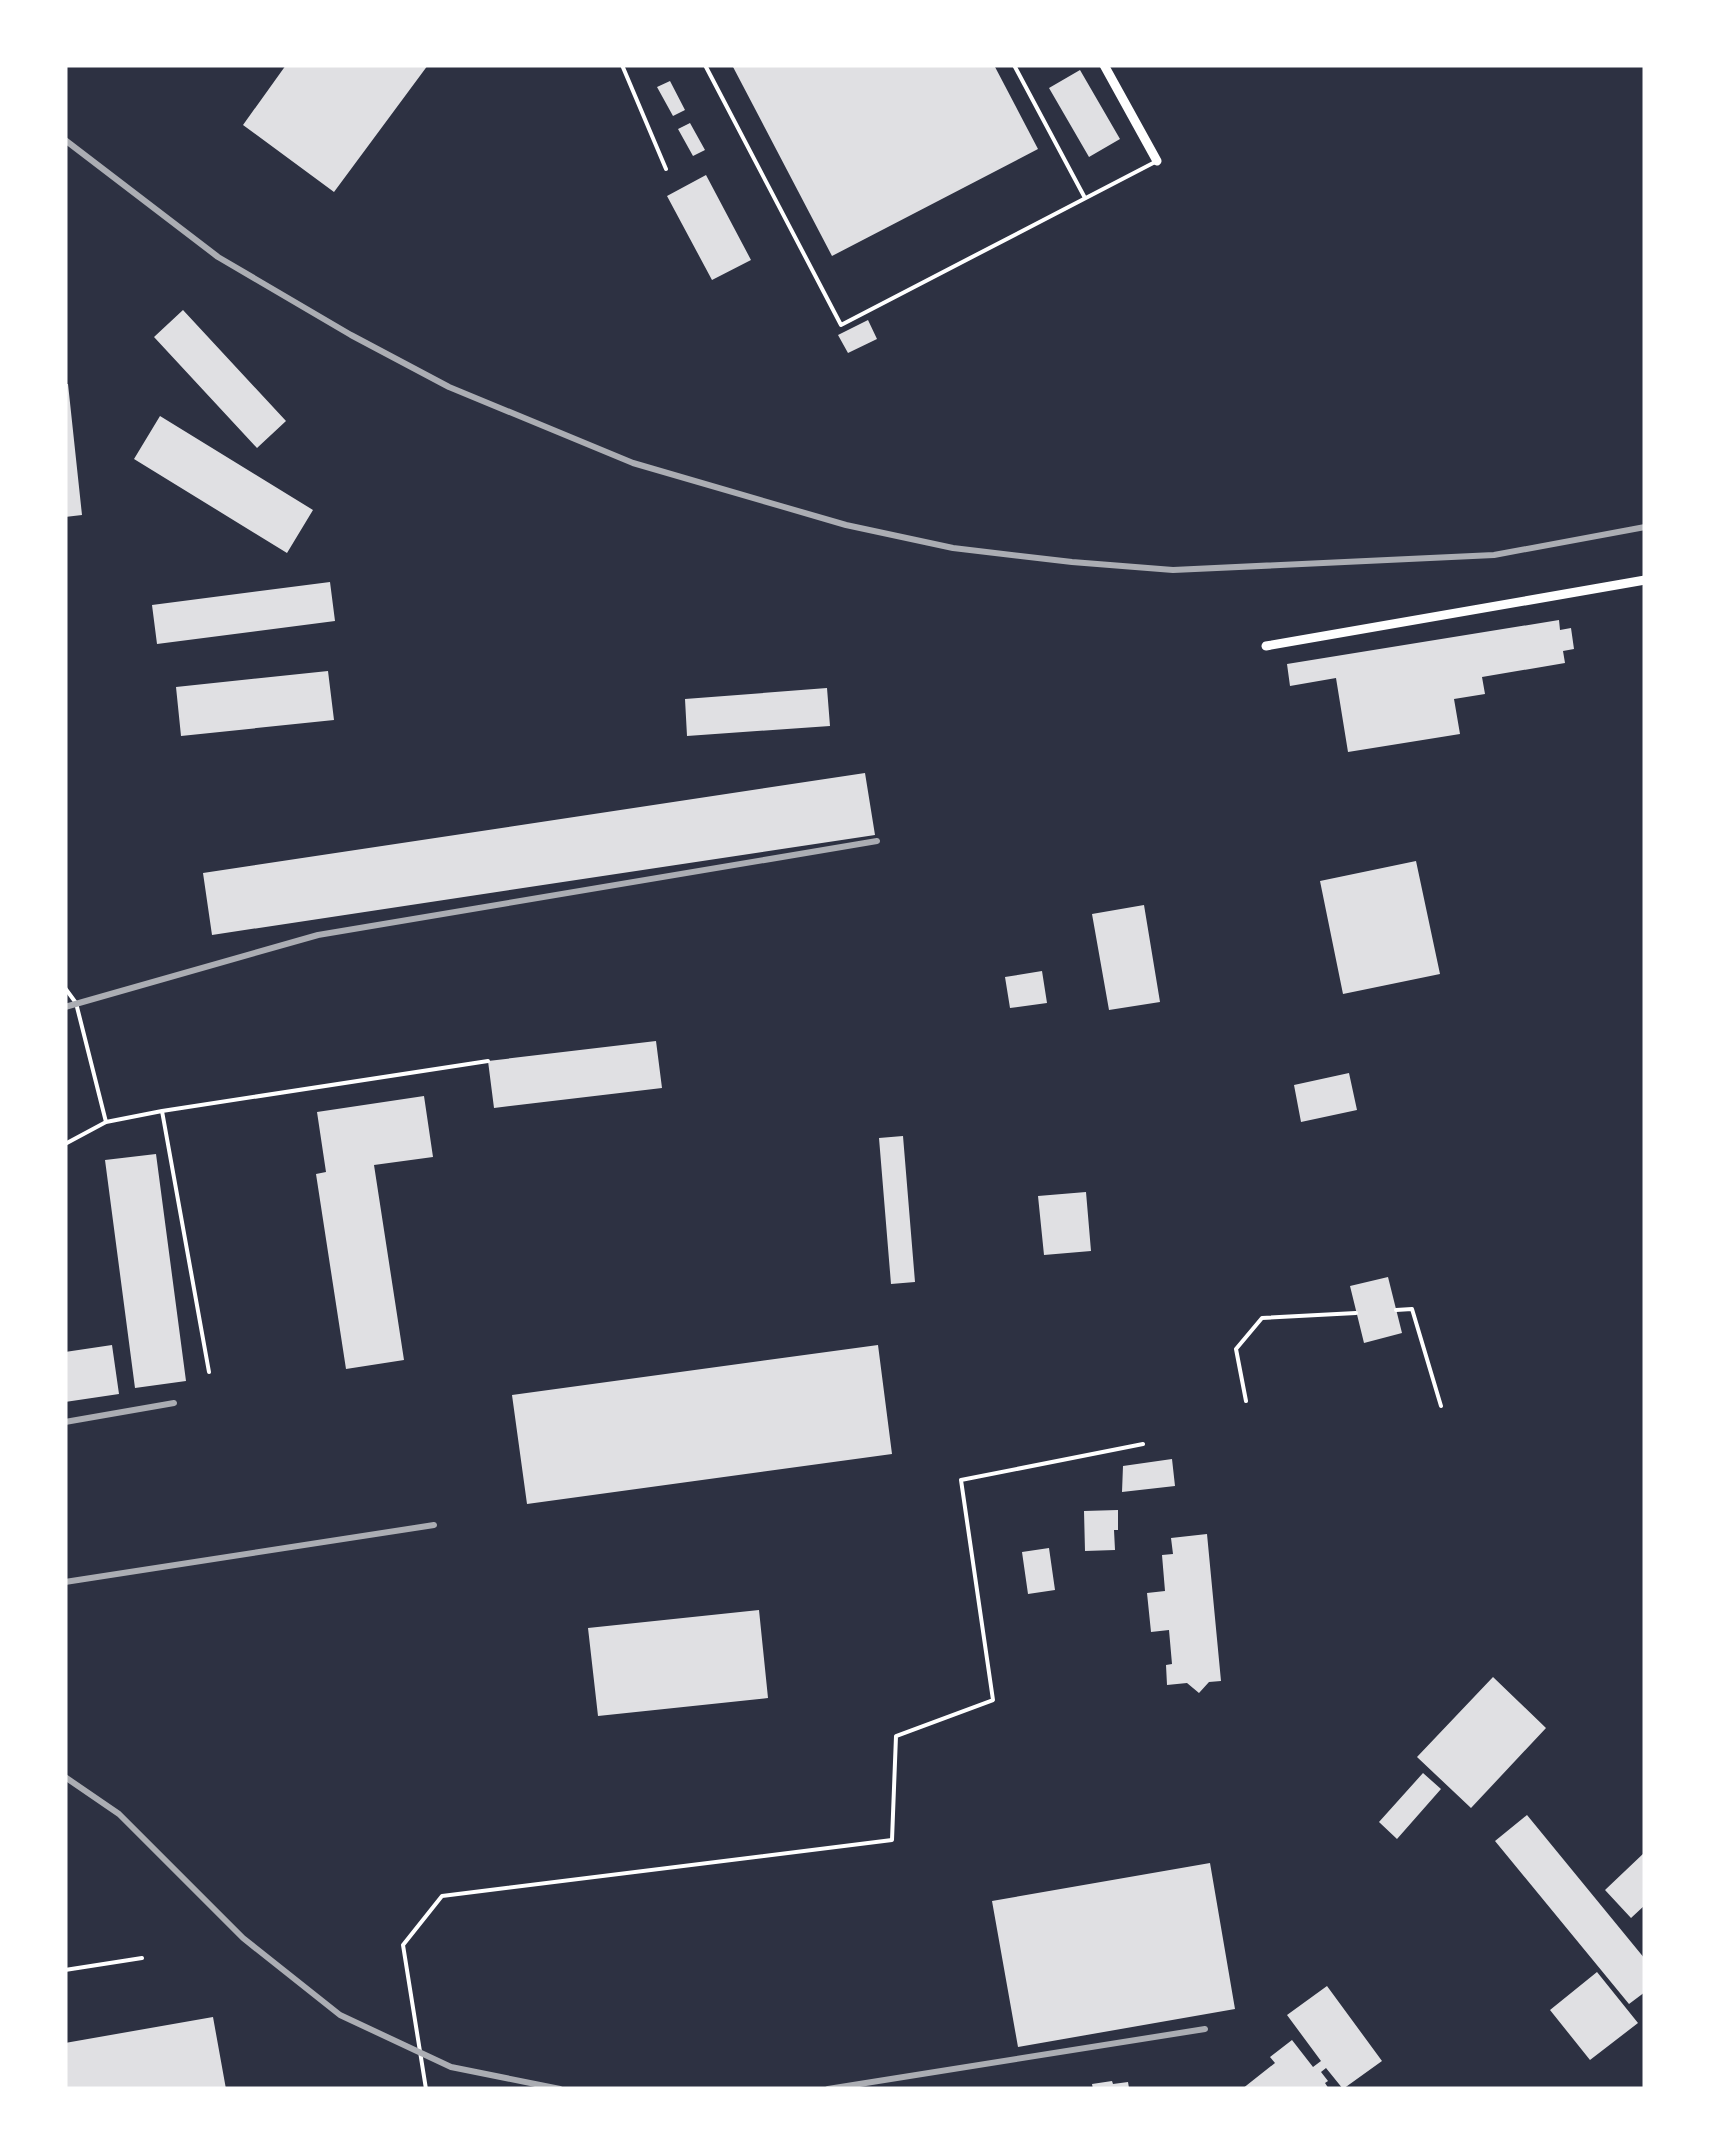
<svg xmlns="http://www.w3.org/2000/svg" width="1710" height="2154" font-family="'DM Sans',sans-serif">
<rect width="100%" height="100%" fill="#2d3142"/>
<path fill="#e0e0e3" d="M286 65H428L334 192 243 125Z
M732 65H994L1038 149 832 256Z
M1080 70 1120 139 1089 157 1049 88Z
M670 81 685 110 673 116 657 87Z
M690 123 705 150 693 156 678 129Z
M706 175 751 260 712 280 667 196Z
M183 310 286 421 257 448 154 337Z
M868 320 877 339 848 353 838 335Z
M65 384H68L82 515 65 517Z
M160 416 313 510 287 553 134 459Z
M330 582 335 621 157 644 152 605Z
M1559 620 1560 630 1571 628 1574 649 1563 651 1565 663 1482 677 1485 694 1454 699 1460 734 1348 752 1336 678 1290 686 1287 664Z
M328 671 334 720 181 736 176 687Z
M827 688 830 726 687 736 685 699Z
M865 773 875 835 212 935 203 873Z
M1416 861 1440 974 1343 994 1320 881Z
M1144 905 1160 1002 1109 1010 1092 914Z
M1042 971 1047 1003 1010 1008 1005 977Z
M656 1041 662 1088 494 1108 488 1061Z
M1349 1073 1357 1110 1301 1122 1294 1085Z
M424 1096 433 1157 374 1165 404 1360 346 1369 316 1174 326 1172 317 1112Z
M903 1136 915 1282 891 1284 879 1138Z
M156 1154 186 1381 135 1388 105 1160Z
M1086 1192 1091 1251 1044 1255 1038 1196Z
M1388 1277 1402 1333 1364 1343 1350 1286Z
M112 1345 119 1394 65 1402V1352Z
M878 1345 892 1454 527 1504 512 1395Z
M1172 1459 1175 1486 1122 1492 1123 1466Z
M1118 1510V1530H1114L1115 1550 1085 1551 1084 1511Z
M1207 1534 1221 1681 1209 1682 1199 1693 1187 1683 1167 1685 1166 1665 1172 1664 1169 1630 1151 1632 1147 1593 1165 1591 1162 1555 1173 1554 1171 1538Z
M1049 1548 1055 1590 1028 1594 1022 1552Z
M759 1610 768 1698 598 1716 588 1628Z
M1493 1677 1546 1728 1471 1808 1417 1757Z
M1423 1773 1441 1789 1397 1839 1379 1822Z
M1527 1815 1645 1959V1992L1629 2004 1495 1841Z
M1645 1852V1905L1631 1918 1605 1890Z
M1210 1863 1235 2009 1018 2047 992 1901Z
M1597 1972 1638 2023 1590 2060 1550 2010Z
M1327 1986 1382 2061 1343 2089 1326 2068 1321 2072 1328 2081 1325 2083 1329 2089H1242L1275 2063 1270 2057 1292 2040 1313 2067 1321 2061 1287 2015Z
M213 2017 226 2089H65V2043Z
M1112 2081 1113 2084 1128 2082 1129 2088 1093 2089 1092 2084Z"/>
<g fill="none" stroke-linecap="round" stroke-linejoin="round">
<path stroke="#fff" stroke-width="4" d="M622 65 666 169
M705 65 841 325 1157 161
M1014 65 1085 198
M65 988 76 1003 106 1122 162 1111 488 1061
M162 1111 209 1372
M65 1144 106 1122
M1396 1310 1412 1309 1441 1406
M1246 1401 1236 1349 1262 1318 1356 1313
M65 1970 142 1958
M426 2089 403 1945 442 1896 892 1840 896 1736 993 1700 961 1480 1143 1444"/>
<path stroke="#fff" stroke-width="9" d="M1104 65 1157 161
M1266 646 1645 580"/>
<path stroke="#abadb3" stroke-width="6" d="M65 140 218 257 351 335 449 387 633 463 846 525 953 548 1072 562 1173 570 1494 555 1645 527
M65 1007 318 935 877 841
M65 1422 174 1403
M65 1582 434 1525
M65 1777 119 1814 243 1938 340 2015 451 2067 560 2089
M828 2089 1205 2029"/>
</g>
<rect width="1710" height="2154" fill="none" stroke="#ffffff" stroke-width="135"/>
</svg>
